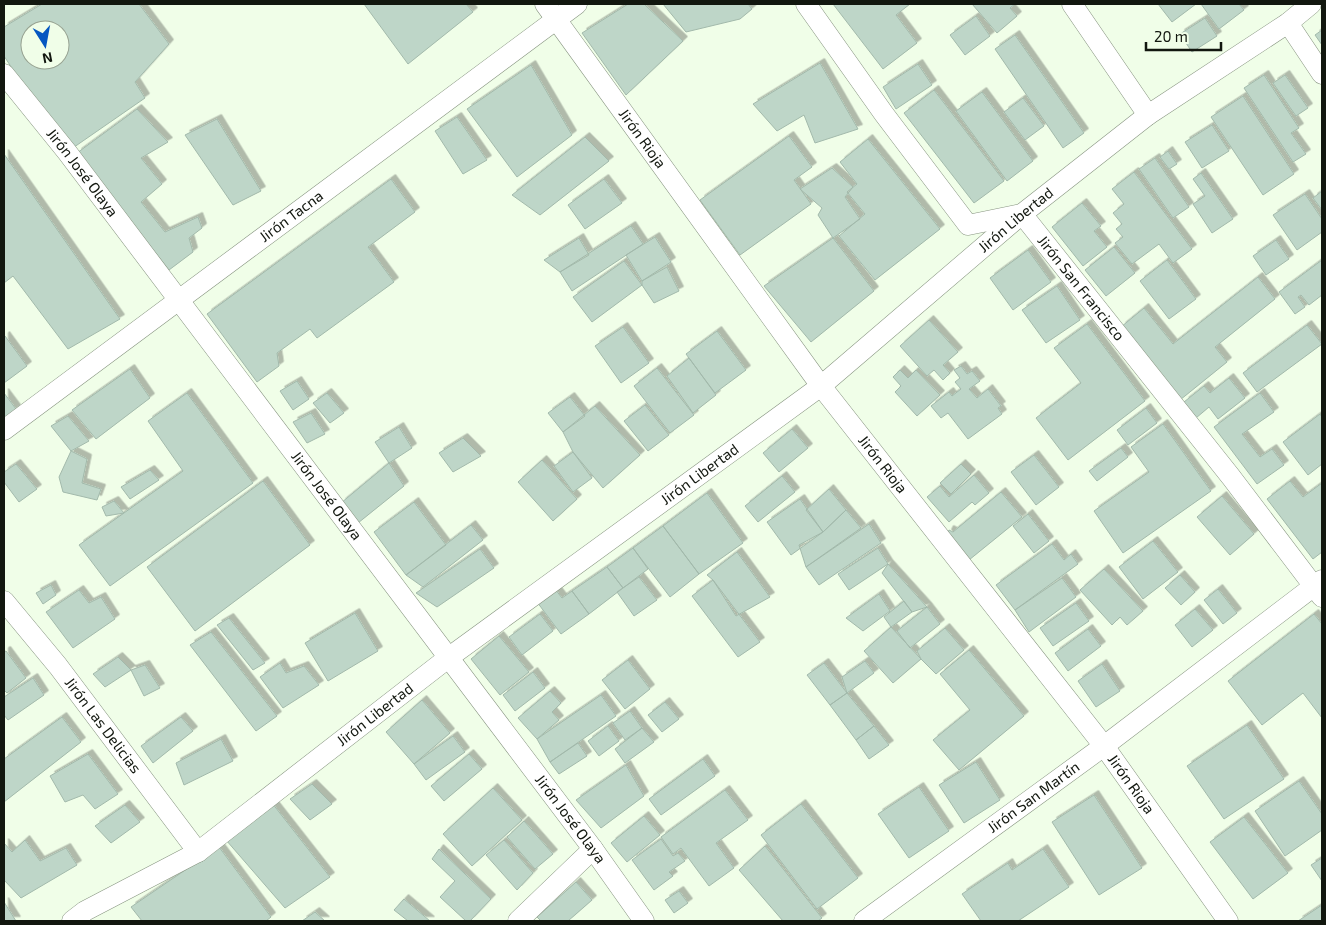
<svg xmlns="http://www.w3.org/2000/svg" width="1326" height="925" font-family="'Exo 2',sans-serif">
<defs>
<filter id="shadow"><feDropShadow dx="4.5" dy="-4.5" stdDeviation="0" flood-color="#0004"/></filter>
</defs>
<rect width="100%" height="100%" fill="#f0fee8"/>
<path fill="#bed6c8" stroke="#a2b9ab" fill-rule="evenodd" filter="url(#shadow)" d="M42 4H139L169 44 135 82 145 98 67 152 4 56V27ZM30 30H60V60H30Z
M364 4H466L473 12 408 64Z
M628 4H644L683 41 626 95 582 33Z
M663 4H748L752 9 740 19 686 32Z
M833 4H910L896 15 917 43 883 69Z
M972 4H1015L1010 8 1017 16 997 33Z
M1158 4H1196L1172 22Z
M1201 4H1239L1244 10 1219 29Z
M976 16 990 36 965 55 950 35Z
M1205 18 1217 36 1192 52 1180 34Z
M1322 30V45L1315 35Z
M1015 35 1084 133 1063 148 995 49Z
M820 63 858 129 815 143 804 115 777 131 753 104Z
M918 64 932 85 896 109 883 87Z
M531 65 572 135 517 177 467 109Z
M1264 75 1299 128 1291 133 1306 154 1293 162 1244 88Z
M1285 75 1308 108 1296 116 1273 83Z
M934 90 1004 181 974 203 904 113Z
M982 92 1033 161 1007 181 956 111Z
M1243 96 1294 174 1263 195 1211 117Z
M1023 98 1044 126 1025 140 1004 112Z
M137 109 168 142 141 158 162 184 141 202 165 232 198 217 202 228 189 238 193 252 169 270 77 153Z
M457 117 487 160 463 174 435 131Z
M217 119 261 191 233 205 185 135Z
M1212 125 1229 151 1202 168 1185 142Z
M789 136 812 167 794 180 811 204 740 255 700 200Z
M585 137 609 161 540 215 512 195Z
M868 139 940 229 875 280 839 236 865 214 847 192 857 184 840 162Z
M1168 151 1177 164 1169 169 1160 157Z
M4 154 120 319 68 349 13 276 4 283Z
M1155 158 1189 207 1173 218 1139 169Z
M832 168 853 187 845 197 860 219 833 238 818 215 822 208 800 189Z
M1134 172 1192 249 1173 263 1159 244 1132 264 1115 243 1123 237 1116 229 1122 224 1113 213 1124 204 1112 189Z
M1201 173 1233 219 1212 233 1193 204 1205 196 1193 179Z
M391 179 415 212 368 247 394 282 317 338 310 329 277 353 279 366 257 382 207 314Z
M604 179 622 203 585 229 568 205Z
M1322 191V210L1313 198Z
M1305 194 1322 219V232L1297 250 1273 215Z
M1082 203 1101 226 1094 231 1107 247 1083 266 1052 227Z
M631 226 643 244 572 291 560 272Z
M655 237 671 262 642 281 626 255Z
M579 238 589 255 560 272 544 260Z
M833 238 874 291 811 342 764 286Z
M1276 240 1289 259 1266 275 1253 256Z
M1114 247 1135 273 1106 296 1085 270Z
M1028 250 1051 282 1013 310 990 278Z
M1167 260 1196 299 1169 319 1140 281Z
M1322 260V295L1309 305 1301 295 1298 297 1305 307 1295 314 1279 292Z
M624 261 642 285 592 322 573 297Z
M667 267 679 291 654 303 642 285V281Z
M1258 277 1275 299 1215 347 1227 362 1180 400 1121 327 1144 308 1173 344Z
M1057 286 1080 320 1046 343 1022 310Z
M929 320 958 352 943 365 950 373 943 380 934 370 927 376 900 346Z
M1087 324 1145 401 1068 460 1036 418 1081 383 1054 348Z
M1307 325 1322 344 1257 392 1243 373Z
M623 327 649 363 621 383 595 346Z
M717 331 746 370 715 393 686 354Z
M5 336 27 366 4 383V337Z
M689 358 716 395 693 413 667 376Z
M961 366 967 374 972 371 980 381 969 389 977 398 988 389 1001 406 998 408 1002 414 968 439 948 413 941 418 931 406 949 392 952 396 961 389 955 382 960 378 954 370Z
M657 368 694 415 670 433 634 386Z
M130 369 150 398 96 439 72 410Z
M900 370 908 378 916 370 940 395 917 416 895 392 901 386 893 377Z
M1229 378 1245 398 1218 419 1209 407 1196 418 1184 402 1204 386 1210 393Z
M297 381 309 399 293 410 280 391Z
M4 393 16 409 4 419Z
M187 393 253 483 110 586 79 545 183 471 148 421Z
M327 393 344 413 330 423 313 403Z
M1260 393 1274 412 1242 434 1260 457 1272 449 1284 465 1257 484 1214 427Z
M570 397 585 416 563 432 548 413Z
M645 405 669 435 648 451 624 421Z
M595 406 640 455 603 488 573 452 563 432Z
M1146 408 1157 423 1128 445 1117 430Z
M311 413 325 434 307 443 293 422Z
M1320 414 1322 417V464L1308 475 1283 442Z
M68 416 89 441 71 451 51 426Z
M1163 424 1211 491 1123 553 1094 511 1149 472 1131 447Z
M399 427 412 448 389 463 375 442Z
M792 429 808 448 779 472 763 453Z
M463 438 481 456 453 472 439 453Z
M1121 448 1128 457 1097 481 1089 471Z
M71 451 87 459 82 483 101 489 97 500 63 492 59 477Z
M573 452 592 478 573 492 554 466Z
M1034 455 1059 487 1036 505 1011 472Z
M542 460 577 499 553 521 518 482Z
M389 463 404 486 358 523 341 503Z
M16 464 37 489 19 502 4 482V472Z
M961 464 971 474 951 494 940 483Z
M150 470 159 480 130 499 121 487Z
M974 475 989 493 975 505 972 502 949 522 927 497 940 486 949 497Z
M782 476 795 492 758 522 745 506Z
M263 481 310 545 195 631 147 567Z
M1290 481 1303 497 1322 483V552L1313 559 1267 499Z
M829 489 846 510 823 532 806 510Z
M1001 492 1022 517 969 560 947 534 949 530 953 532Z
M707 493 743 543 699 574 663 526Z
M1222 496 1254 534 1230 555 1197 517Z
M800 499 823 532 791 555 767 522Z
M114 501 124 513 106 516 102 507Z
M414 502 446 545 406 575 374 532Z
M846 510 861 528 806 567 799 545 823 532Z
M1028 514 1049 541 1034 553 1013 526Z
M869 524 881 543 819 585 806 567Z
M471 525 483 540 423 587 406 575Z
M663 526 699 574 670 597 633 548Z
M1153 541 1178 572 1143 599 1119 567Z
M1052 544 1064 560 1071 554 1078 564 1015 610 996 585Z
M633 548 648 569 623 588 607 567Z
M878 548 888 564 849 590 838 574Z
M480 549 494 568 437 607 416 593Z
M737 552 770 597 736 616 713 580 707 575Z
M888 564 927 607 912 612 882 573Z
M607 567 623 588 589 614 572 591Z
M1104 569 1143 611 1127 625 1120 617 1112 625 1080 590Z
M1180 575 1195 592 1181 605 1165 588Z
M639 577 657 600 634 616 617 592Z
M1062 578 1076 597 1029 632 1015 610Z
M713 580 760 642 738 657 692 596Z
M51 585 56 595 43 604 36 593Z
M555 589 562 598 572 591 589 614 561 634 537 602Z
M1218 589 1237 613 1223 624 1204 600Z
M79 590 89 603 101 597 115 619 73 648 46 612Z
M879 594 890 611 863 631 846 618Z
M904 601 912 612 891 627 884 617Z
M1076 603 1089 621 1053 646 1040 628Z
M927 607 940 624 910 648 897 631Z
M1195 609 1213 630 1192 647 1175 625Z
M355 613 378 651 328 681 305 643Z
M540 614 553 631 522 655 509 637Z
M1314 614 1322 624V718L1303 693 1262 725 1228 681Z
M229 618 265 663 253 670 217 625Z
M891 627 921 659 893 683 864 651Z
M945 628 964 650 936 674 921 659 917 651Z
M1088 629 1101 646 1068 671 1055 653Z
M211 632 277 716 256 731 190 645Z
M499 636 529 672 500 695 471 659Z
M969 650 1024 716 959 770 933 740 970 710 940 674Z
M6 651 26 678 7 693 4 690V652Z
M118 657 131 670 105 687 93 674Z
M628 660 650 689 625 709 602 680Z
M865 661 874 673 847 693 842 677Z
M280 663 286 673 304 666 319 685 283 708 260 677Z
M824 663 847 693 830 705 807 675Z
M1102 664 1120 691 1096 707 1078 681Z
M145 665 160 688 144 696 131 670Z
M533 672 545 688 515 711 503 695Z
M33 678 44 695 8 720 4 715V697Z
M550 691 561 703 552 712 559 720 537 739 518 718Z
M847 693 874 726 856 740 830 705Z
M601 695 616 716 550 762 537 739Z
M422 700 450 733 414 764 386 732Z
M665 702 679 719 662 732 648 715Z
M630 711 642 728 625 740 613 723Z
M62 717 81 742 4 802V759Z
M181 717 193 731 153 763 141 746Z
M1247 725 1284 779 1224 819 1187 766Z
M608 726 619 741 599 756 588 741Z
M874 726 889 745 869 759 856 740Z
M642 728 654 742 625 763 615 749Z
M453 736 465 752 426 780 414 764Z
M221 739 233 761 184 785 176 763Z
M578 743 587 756 559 774 550 762Z
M88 754 118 794 95 809 83 795 65 802 50 776Z
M469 754 482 769 444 801 431 786Z
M703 759 715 776 661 815 649 799Z
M976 762 1000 800 964 823 939 785Z
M626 765 644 796 601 828 576 800Z
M1299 781 1322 814V830L1285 856 1255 811Z
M312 784 332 804 310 820 290 799Z
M919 787 949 831 909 858 878 814Z
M493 788 522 820 472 866 443 834Z
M725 790 748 820 716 843 734 868 709 886 681 848 673 854 661 837Z
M1094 795 1142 868 1099 895 1052 822Z
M272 803 330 877 285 908 226 840Z
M801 804 858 878 817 909 761 835Z
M125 805 140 822 111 843 95 826Z
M644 816 660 835 627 862 611 843Z
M1244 817 1288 873 1253 899 1210 842Z
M524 821 553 854 535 869 507 837Z
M661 839 673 856 678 853 685 861 669 872 673 876 654 890 632 860Z
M25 840 40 861 66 848 77 865 21 898 4 880V843L12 852Z
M504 840 533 873 517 890 486 855Z
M765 846 822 918 818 921H783L739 870Z
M219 847 271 917 266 921H142L131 907Z
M439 849 491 899 470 921H466L440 897 455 881 432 859Z
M1043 849 1069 887 1018 921H981L962 894 1008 863 1012 870Z
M1322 858V881L1311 865Z
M576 882 592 900 568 921H541L537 917Z
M679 891 688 903 674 913 665 900Z
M404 899 430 921H408L394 910Z
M4 902 16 921H4Z
M1322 905V921H1298Z
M315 912 325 921H302Z"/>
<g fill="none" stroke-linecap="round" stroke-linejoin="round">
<g stroke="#879480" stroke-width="21">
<g id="street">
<path id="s1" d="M545 4 821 386 1104 746 1228 921"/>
<path id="s2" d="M806 4 884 114 968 225 1022 214 1231 477 1322 597"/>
<path d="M1072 4 1148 115"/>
<path d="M1288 23 1322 74"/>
<path id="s3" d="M4 74 67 152 593 849 644 921"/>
<path id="s4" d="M4 430 577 4"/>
<path id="s5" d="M4 601 58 666 198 852"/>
<path id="s6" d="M72 921 85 911 198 852 448 658 821 386 1022 214 1148 115 1288 23 1311 4"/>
<path d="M518 921 593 849"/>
<path id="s7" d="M864 921 1104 746 1322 580"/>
</g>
</g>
<use href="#street" stroke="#fff" stroke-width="20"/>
</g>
<g text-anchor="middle" stroke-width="5" stroke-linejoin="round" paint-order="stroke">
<g font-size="15" fill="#12170f" stroke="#f0fee8">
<text dy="5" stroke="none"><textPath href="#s1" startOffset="166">Jirón Rioja</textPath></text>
<text dy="5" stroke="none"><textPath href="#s3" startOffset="126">Jirón José Olaya</textPath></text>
<text dy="5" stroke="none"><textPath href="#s4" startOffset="358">Jirón Tacna</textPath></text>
<text dy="5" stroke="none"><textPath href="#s6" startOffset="1178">Jirón Libertad</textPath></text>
<text dy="5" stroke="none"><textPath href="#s2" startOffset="424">Jirón San Francisco</textPath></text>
<text dy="5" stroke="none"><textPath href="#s1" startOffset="571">Jirón Rioja</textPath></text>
<text dy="5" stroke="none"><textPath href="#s6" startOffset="772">Jirón Libertad</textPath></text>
<text dy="5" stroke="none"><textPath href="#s3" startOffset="531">Jirón José Olaya</textPath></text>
<text dy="5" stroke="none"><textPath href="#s6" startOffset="368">Jirón Libertad</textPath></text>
<text dy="5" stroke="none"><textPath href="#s5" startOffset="159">Jirón Las Delicias</textPath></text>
<text dy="5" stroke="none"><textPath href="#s1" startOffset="976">Jirón Rioja</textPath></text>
<text dy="5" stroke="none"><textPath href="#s7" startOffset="210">Jirón San Martín</textPath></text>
<text dy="5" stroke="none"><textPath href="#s3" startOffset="936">Jirón José Olaya</textPath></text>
</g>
</g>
<rect width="1326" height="925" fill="none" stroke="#12170f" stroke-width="10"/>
<g transform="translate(45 45) rotate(169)"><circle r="24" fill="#f0fee8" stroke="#97a291"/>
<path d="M0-4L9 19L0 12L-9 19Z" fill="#0557c1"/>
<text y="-8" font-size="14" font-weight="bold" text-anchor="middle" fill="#12170f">N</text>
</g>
<path d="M1146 42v8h75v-8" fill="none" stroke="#12170f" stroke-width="2.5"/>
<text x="1154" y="42" font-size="15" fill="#12170f" stroke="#f0fee8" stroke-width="4" paint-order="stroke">20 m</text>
</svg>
